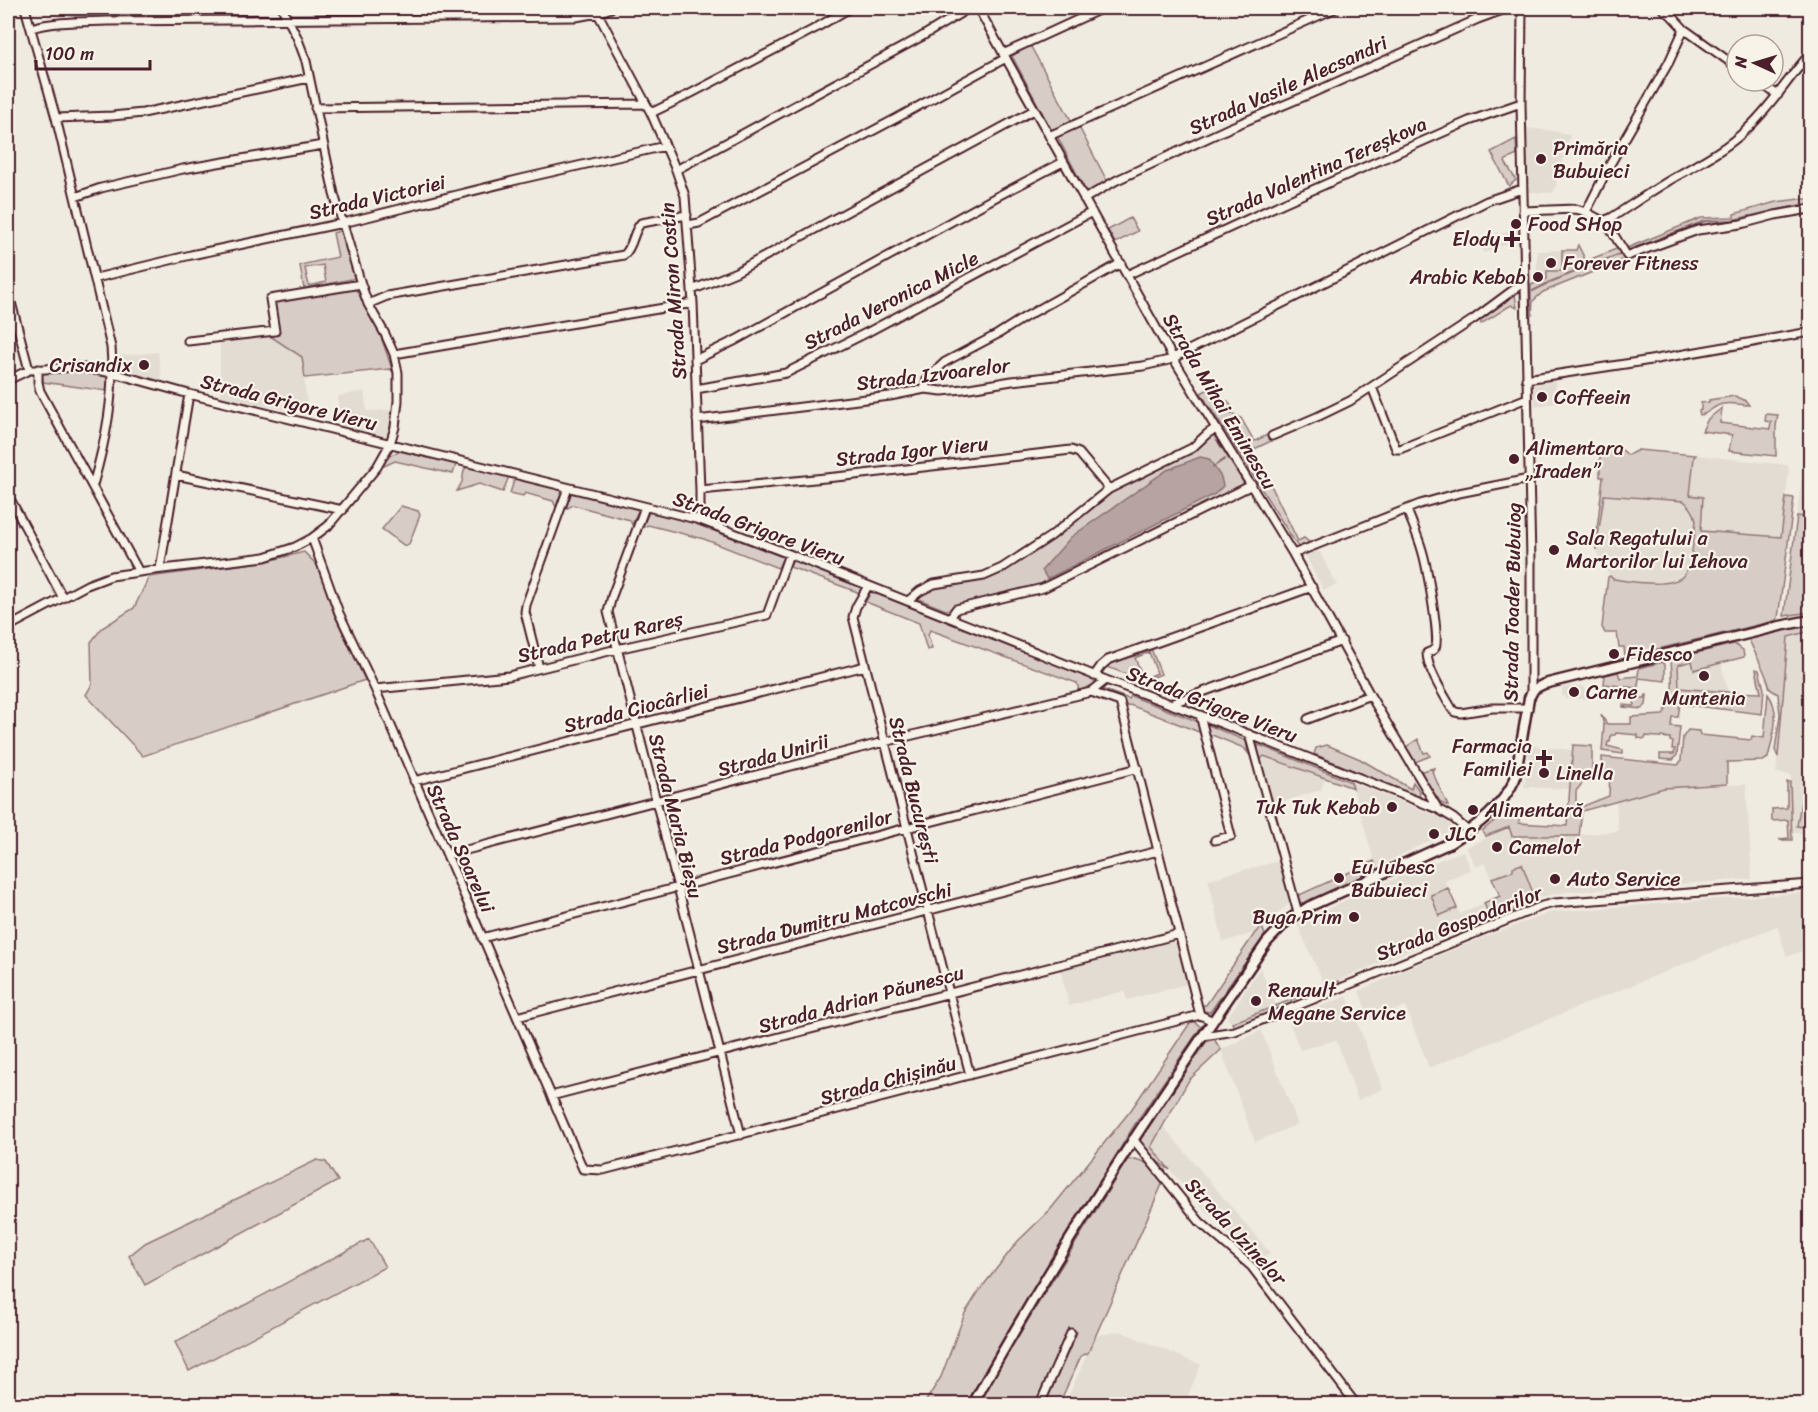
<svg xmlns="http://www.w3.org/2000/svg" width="1818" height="1412" font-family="Sriracha,sans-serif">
<rect width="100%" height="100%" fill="#f0ebe0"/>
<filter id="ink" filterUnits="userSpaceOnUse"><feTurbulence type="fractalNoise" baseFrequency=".0167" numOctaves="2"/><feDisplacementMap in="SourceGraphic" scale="12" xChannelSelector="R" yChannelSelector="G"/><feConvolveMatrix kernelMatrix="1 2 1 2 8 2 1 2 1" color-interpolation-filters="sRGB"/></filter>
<g filter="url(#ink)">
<path fill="#e3dcd2" d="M1527 128 1553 131 1570 135 1554 192 1550 193 1526 192Z
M1511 231H1516L1517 240 1484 253 1480 242 1498 232 1499 234Z
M1562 250V271H1547V279L1531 285 1537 272V251Z
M270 336 302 357 308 415 220 396V342Z
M158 352 162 383 127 374 122 368 119 356Z
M1555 381 1557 403 1535 406 1533 385Z
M364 391 367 411 392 410V422L387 437 339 425 338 396Z
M1809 418H1810V518L1797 516Z
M1696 455 1787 465 1789 469 1781 538 1700 531 1703 497 1690 495 1694 457Z
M1603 495 1684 501 1691 507 1695 516 1696 521 1687 569 1682 577 1670 582H1643L1612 579 1600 562 1596 550Z
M1317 547 1337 585 1323 590 1304 552Z
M1810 631V836L1791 831V775L1776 773 1788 637Z
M1692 661 1695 670 1721 663 1728 692 1679 688 1678 665Z
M1583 686 1588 692 1587 699H1565V696H1562V687Z
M1530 745 1572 750 1570 789 1524 787Z
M1264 756 1325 778 1321 790 1272 805 1260 760Z
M1351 782 1445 819 1451 825 1452 830 1376 867Z
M1746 784 1752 879 1567 892 1535 898 1522 864 1514 870 1492 878 1485 863 1476 867 1466 847 1485 839 1486 836 1509 827 1513 836H1567L1618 831 1616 801 1664 788Z
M1463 851 1471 869 1445 881 1448 888 1431 895 1439 915 1457 908 1460 914 1484 903 1490 916 1325 986 1297 924 1358 894 1359 895 1421 867Z
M1279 861 1290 903 1255 933 1223 942 1208 879Z
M1810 892V975L1802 951 1787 957 1777 926 1429 1068 1405 1006 1370 1021 1359 991 1410 967 1487 936 1552 912Z
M1172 941 1176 943 1187 984 1127 1000 1124 991 1069 1006 1060 969Z
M1260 968 1276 1005 1232 1023 1227 1018Z
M1347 996 1383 1089 1358 1100 1336 1040 1300 1050 1288 1019Z
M1261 1030 1298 1124 1255 1142 1221 1050Z
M1163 1126 1271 1254 1253 1261 1244 1249 1199 1204 1151 1147Z
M1120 1331 1201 1365 1184 1404H1065L1095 1336Z"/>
<path fill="#d8cdc6" stroke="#917678" stroke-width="1.5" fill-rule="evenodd" d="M1030 45 1072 122 1052 131 1012 56Z
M1078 125 1107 181 1087 193 1057 136Z
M1516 139 1517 155 1506 160 1505 162 1516 180 1509 186 1491 152Z
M1800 199H1810V206L1742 221 1700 227 1630 254 1627 248 1701 218 1734 217V214L1776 202Z
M1130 218 1138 231 1115 243 1108 230Z
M343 230 356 278 304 289 300 265 338 257 333 233ZM323 265 326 282 309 286 305 268Z
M1578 245 1586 261 1619 248 1625 259 1543 292 1533 301 1532 315H1531V285L1547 279V271H1562V250H1576Z
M355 288 378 328 393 372 390 369 305 378 302 357 270 336 279 335 273 301Z
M1515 294 1517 308 1511 305 1481 324V319Z
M72 369 90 371 110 377 107 391 43 382 42 372Z
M1212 387C1216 395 1218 401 1228 401L1231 406 1229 412 1241 418 1253 439 1255 441 1269 434 1271 441 1246 453 1258 473 1264 471 1298 541 1304 538 1310 543 1298 547 1201 393Z
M1735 396 1746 401 1749 405C1741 405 1731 402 1723 404 1714 405 1709 414 1700 415L1699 411 1701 410V403L1709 402V400Z
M1722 408 1720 423 1770 429 1771 422 1765 421 1766 414 1778 415 1776 426V456L1729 451 1732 435 1702 431 1708 419Z
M1213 434 1245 485 1046 583 946 610 916 598 918 595 933 587 1001 571 1054 538 1113 492 1190 452Z
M1622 450 1628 455 1638 450 1696 455 1694 457 1690 495 1703 497 1701 531 1781 537 1786 497 1794 498 1778 618 1774 621 1625 657 1624 647H1619L1617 633H1605L1602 627 1608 577 1610 576 1613 579C1629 581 1670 589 1683 576 1692 567 1694 534 1696 521 1695 512 1690 507 1684 501L1604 495 1596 550V539L1603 477H1600V451Z
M399 451 456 464 453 474 395 461 384 466 382 464 391 455Z
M468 466 509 476 503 492 479 484 457 491 462 482 464 470Z
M515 478 562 490 556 507 553 501 525 493 523 496 510 493Z
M571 493 639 508 632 525 630 520 573 505 566 509Z
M401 506 418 511 420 515 409 544 405 546 382 529Z
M650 510 696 524 783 557 778 568 704 539 648 525 642 528Z
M1797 516 1810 518V612L1784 616Z
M304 552 319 567 334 614 365 680 143 756 86 695 92 684 91 642 102 628 134 608 149 577 268 561Z
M793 560 862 587 860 593 790 567Z
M871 591 1097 681 1095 684 1079 691 1077 683 930 630 928 635 932 649 927 650 919 623 866 602Z
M1810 625V631L1788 637 1778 757 1775 750 1780 715 1778 694 1770 689C1766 670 1755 656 1749 639L1787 629Z
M1734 644 1743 650 1744 657 1694 670 1692 661 1678 665 1679 688 1728 692 1761 693 1756 669 1759 670 1764 689 1762 714 1680 704 1678 717H1672L1671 726 1680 727 1677 755 1673 760 1660 759V754H1674L1675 749H1672L1673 742 1670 741V738L1646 736 1645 739 1638 738V735L1616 733 1615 735H1611L1610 742H1608L1607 746 1623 750V754L1602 751 1604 725 1601 715 1607 724H1631V717L1663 715C1676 693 1672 682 1671 659Z
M1150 646 1161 674 1144 681 1105 666 1110 662ZM1149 652 1157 673 1144 679 1135 658Z
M1663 662 1665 665V681L1639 678 1637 694 1640 695V698H1645L1646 695H1647L1646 705 1642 709 1623 707V705L1634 706 1636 688 1604 684 1605 675 1618 672 1620 678 1638 676 1639 668Z
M1099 688 1129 699 1131 696 1199 722 1203 737 1199 732 1130 705 1127 707 1124 702 1096 691Z
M1768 694C1782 712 1772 739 1768 758L1763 761 1727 762V784L1664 788 1582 811 1579 836H1512L1509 827 1486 836 1482 831 1510 808 1520 812 1519 823 1567 826 1573 745 1592 746V771L1576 791V809L1609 796 1610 772 1602 771V757L1678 765 1681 761 1683 737 1688 730 1699 731 1700 735 1751 740 1752 736 1764 738Z
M1206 724 1246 741 1248 753 1244 748 1212 735 1209 739Z
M1418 739 1424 753 1428 752 1430 756 1415 762 1406 747Z
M1259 745 1351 782 1353 788 1264 756 1260 760 1257 749Z
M1327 745 1360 759 1411 789 1413 782 1420 792 1419 797 1314 754 1316 748Z
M1434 768 1432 771 1448 806 1441 803 1421 774 1422 771Z
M1787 782H1790L1792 840H1780V839L1789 838 1788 820 1772 821V809L1787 808Z
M1802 796 1810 797V828L1797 826Z
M1374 861 1378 871 1305 904 1300 902 1297 896Z
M1522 864 1536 901 1491 920 1484 903 1500 896 1492 878 1513 871V867Z
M1448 888 1457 908 1439 916 1431 895Z
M1262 927 1265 935 1210 1012 1203 1011V1005H1206L1255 933Z
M1339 981 1341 984 1234 1028 1232 1023Z
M1192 1020 1201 1027 1135 1124 986 1369 967 1404H924L941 1377 965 1313 979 1291 1018 1241 1050 1210 1131 1110Z
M1214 1039 1221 1050 1189 1080 1151 1147 1170 1170C1159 1163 1144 1153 1140 1140L1206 1042Z
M1134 1159C1149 1161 1155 1171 1163 1182L1088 1353 1081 1356 1059 1404H1045L1077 1332 1069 1328 1035 1404H977L1007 1354 1127 1160Z
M317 1160 326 1162 338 1181 145 1285 129 1256 145 1243Z
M369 1239 385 1267 189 1371 175 1342Z"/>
<path fill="#b7a4a2" stroke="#8b6f72" stroke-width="1.5" d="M1200 457 1209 459 1221 477 1223 486 1215 494 1047 579 1042 570 1071 537 1167 470Z"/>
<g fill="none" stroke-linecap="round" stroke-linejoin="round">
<path stroke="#8b6f72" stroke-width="2" d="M1629 250 1705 221 1733 220 1810 203
M1533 291 1550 282 1620 254
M1239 452 1241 451
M1213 467 1225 459"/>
<g stroke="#4a1f2b" stroke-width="11">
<path id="minor" d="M25 8 56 118 111 347C115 395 106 439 93 485
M595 8 651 113 676 170 685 196 693 303 700 490V520
M978 8 1173 358 1293 554 1370 695 1438 809
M1522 8 1521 103 1531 560V693
M1662 8 1671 15 1684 29 1737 67
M31 28C56 21 82 22 107 21L576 17 598 13 611 8
M1003 54 1103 8
M1757 81 1778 95
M315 108 646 104
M651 113 686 96 814 29 850 8
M56 118 112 116 143 113 309 78
M1049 136 1336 8
M676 170 921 37 969 8
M75 197 101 188 183 169 323 145
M1084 199 1117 180 1229 128 1310 94 1478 19 1508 8
M1523 211 1576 209 1586 212 1603 221 1611 218C1633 204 1654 189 1677 176 1701 162 1724 150 1745 131 1771 108 1787 79 1810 54
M1586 212 1608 168 1669 62 1684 29
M1603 221 1608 225 1627 256 1698 230 1741 224 1775 215 1810 209
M688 225 699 223 897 118 1006 58
M1127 275 1283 203 1437 135 1469 121 1521 103
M96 278 191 255 343 223 521 179 665 146
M692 290 736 272 1034 110
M8 291 29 370
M368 304 387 296 624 255C634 246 632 233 641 223L687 215
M188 341 275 331 270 299 361 284
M394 354 693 303
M695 360 736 340 996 197 1063 162
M38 369V382L40 391 139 572
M1526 379 1645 361 1810 332
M8 380 29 370 77 367 113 373 189 394 700 520 789 554 1106 680 1200 715 1438 809 1453 818 1468 831
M1372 387 1396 449H1400L1527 398
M696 389 786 373 868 332 1092 212
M925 389 927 379 945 362 998 334 1025 317 1121 263
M697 420 890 396 925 389 942 391 963 389 1012 381 1143 366 1169 360 1487 201 1522 189
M1272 436 1319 416 1350 401 1474 319 1524 282
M176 475 343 510
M700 490 846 476 1071 450 1079 453 1109 489
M8 495 63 598
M645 507 612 596 608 612 741 1135
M1407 510C1412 523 1418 536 1422 550 1426 563 1441 640 1435 648 1433 651 1430 652 1427 653 1427 669 1444 695 1452 709L1455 712 1461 713 1492 708H1528
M312 538 339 613 375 689 583 1169 603 1170 1200 1015
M1293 554 1420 504 1459 493 1529 479
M160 569 189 394
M868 586 856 607 853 617 970 1075
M908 601 920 591 934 584 984 576 1002 568 1051 536 1109 489 1192 448 1207 434 1216 428
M950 618 956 609 1043 588 1252 485
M8 627 87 585 111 576 146 571 265 557 295 547 312 538 328 526 377 467 390 444 395 427 398 401V373L394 354 385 334 368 304 361 284 334 194 306 61 297 37 282 8
M539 668 525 612 526 605 568 488
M1094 676 1101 666 1108 660 1312 587
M375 689 509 676 617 649 767 615 789 554
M1091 692 1120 702 1200 1015 1213 1021
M1170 704 1342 641
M1200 715 1231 836 1215 840
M1308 719 1370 695
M1249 734 1298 913
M414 781 865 666
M447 855 884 742 1091 692 1106 680
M482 938 1138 768
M517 1017 1158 851
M1203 1036 1235 1031 1542 906 1554 903 1810 884
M551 1096 1179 934
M1133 1139 1200 1222 1251 1266 1356 1404
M1040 1404 1071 1333"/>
</g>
<g stroke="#4a1f2b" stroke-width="13">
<path id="tertiary" d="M973 1404C1061 1244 1163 1093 1267 942L1287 921 1308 907 1450 843C1477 826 1502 808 1515 779L1529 698 1534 689 1544 684 1780 626 1810 620"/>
</g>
<use href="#minor" stroke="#f7f3e8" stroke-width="7"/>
<use href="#tertiary" stroke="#f7f3e8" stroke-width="8"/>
</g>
</g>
<g fill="#4a1f2b" stroke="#f7f3e8" stroke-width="2">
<circle cx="1541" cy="159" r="6"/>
<circle cx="1516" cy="224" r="6"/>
<path d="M1509 230h6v6h6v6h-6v6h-6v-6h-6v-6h6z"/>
<circle cx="1551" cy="263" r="6"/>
<circle cx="1538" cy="277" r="6"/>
<circle cx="144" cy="365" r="6"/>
<circle cx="1542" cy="397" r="6"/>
<circle cx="1514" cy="459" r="6"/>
<circle cx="1554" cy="550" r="6"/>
<circle cx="1614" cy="654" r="6"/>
<circle cx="1704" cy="676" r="6"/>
<circle cx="1574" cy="692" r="6"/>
<path d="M1541 749h6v6h6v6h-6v6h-6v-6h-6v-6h6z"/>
<circle cx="1544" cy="773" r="6"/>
<circle cx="1392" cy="807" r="6"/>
<circle cx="1473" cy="810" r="6"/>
<circle cx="1434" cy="834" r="6"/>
<circle cx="1497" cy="847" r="6"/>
<circle cx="1339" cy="878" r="6"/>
<circle cx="1555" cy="879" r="6"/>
<circle cx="1354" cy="917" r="6"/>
<circle cx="1256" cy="1001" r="6"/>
</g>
<g text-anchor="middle" stroke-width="4.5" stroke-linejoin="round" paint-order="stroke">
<g font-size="20" fill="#4a1f2b" stroke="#f7f3e8">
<text transform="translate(1288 85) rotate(-24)" y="7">Strada Vasile Alecsandri</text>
<text transform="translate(1316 171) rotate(-24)" y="7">Strada Valentina Tereșkova</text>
<text transform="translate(377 197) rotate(-13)" y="7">Strada Victoriei</text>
<text transform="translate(673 291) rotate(-94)" y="7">Strada Miron Costin</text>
<text transform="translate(891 300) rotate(-27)" y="7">Strada Veronica Micle</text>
<text transform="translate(933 374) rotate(-7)" y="7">Strada Izvoarelor</text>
<text transform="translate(1220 401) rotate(59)" y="7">Strada Mihai Eminescu</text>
<text transform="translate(289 402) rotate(14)" y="7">Strada Grigore Vieru</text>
<text transform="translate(912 451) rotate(-6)" y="7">Strada Igor Vieru</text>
<text transform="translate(759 528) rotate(20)" y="7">Strada Grigore Vieru</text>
<text transform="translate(1512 602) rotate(-89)" y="7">Strada Toader Bubuiog</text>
<text transform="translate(600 637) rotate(-13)" y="7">Strada Petru Rareș</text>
<text transform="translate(1212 704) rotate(21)" y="7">Strada Grigore Vieru</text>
<text transform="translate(636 708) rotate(-14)" y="7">Strada Ciocârliei</text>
<text transform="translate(773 755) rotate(-15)" y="7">Strada Unirii</text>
<text transform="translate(914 790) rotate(76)" y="7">Strada București</text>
<text transform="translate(676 816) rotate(76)" y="7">Strada Maria Bieșu</text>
<text transform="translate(806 837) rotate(-14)" y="7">Strada Podgorenilor</text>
<text transform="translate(461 848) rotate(66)" y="7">Strada Soarelui</text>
<text transform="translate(834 918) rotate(-14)" y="7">Strada Dumitru Matcovschi</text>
<text transform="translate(1459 923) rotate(-21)" y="7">Strada Gospodarilor</text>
<text transform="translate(861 999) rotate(-15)" y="7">Strada Adrian Păunescu</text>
<text transform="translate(888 1080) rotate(-15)" y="7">Strada Chișinău</text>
<text transform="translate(1236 1231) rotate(47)" y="7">Strada Uzinelor</text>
</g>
<g font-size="20" fill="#4a1f2b" stroke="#f7f3e8" text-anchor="start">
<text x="1553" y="155">Primăria<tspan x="1553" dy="23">Bubuieci</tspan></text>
<text x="1528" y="231">Food SHop</text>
<text x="1500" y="246" text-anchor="end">Elody</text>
<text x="1563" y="270">Forever Fitness</text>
<text x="1526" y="284" text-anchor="end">Arabic Kebab</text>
<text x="132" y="372" text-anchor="end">Crisandix</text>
<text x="1554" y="404">Coffeein</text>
<text x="1526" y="455">Alimentara<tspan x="1526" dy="23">„Iraden”</tspan></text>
<text x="1566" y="545">Sala Regatului a<tspan x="1566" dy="23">Martorilor lui Iehova</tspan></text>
<text x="1626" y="661">Fidesco</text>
<text x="1586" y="699">Carne</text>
<text x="1704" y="705" text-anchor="middle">Muntenia</text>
<text x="1532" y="753" text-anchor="end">Farmacia<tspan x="1532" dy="23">Familiei</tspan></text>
<text x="1556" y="780">Linella</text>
<text x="1380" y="814" text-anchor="end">Tuk Tuk Kebab</text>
<text x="1485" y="817">Alimentară</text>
<text x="1446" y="841">JLC</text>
<text x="1509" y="854">Camelot</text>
<text x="1351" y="874">Eu Iubesc<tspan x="1351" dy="23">Bubuieci</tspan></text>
<text x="1567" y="886">Auto Service</text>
<text x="1342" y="924" text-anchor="end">Buga Prim</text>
<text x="1268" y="997">Renault<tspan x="1268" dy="23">Megane Service</tspan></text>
</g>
</g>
<rect width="1818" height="1412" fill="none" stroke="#f7f3e8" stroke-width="30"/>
<rect x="15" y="15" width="1788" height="1382" fill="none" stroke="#4a1f2b" stroke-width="2" filter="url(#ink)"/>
<g transform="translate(1755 63) rotate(274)"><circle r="28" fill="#f7f3e8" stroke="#b29e9c" stroke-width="1.5"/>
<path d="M0-4.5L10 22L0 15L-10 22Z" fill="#4a1f2b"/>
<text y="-9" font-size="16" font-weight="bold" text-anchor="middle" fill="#4a1f2b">N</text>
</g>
<path d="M36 60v9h114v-9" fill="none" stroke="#4a1f2b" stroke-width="3"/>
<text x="45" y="60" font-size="18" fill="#4a1f2b" stroke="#f7f3e8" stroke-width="4.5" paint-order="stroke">100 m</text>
</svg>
